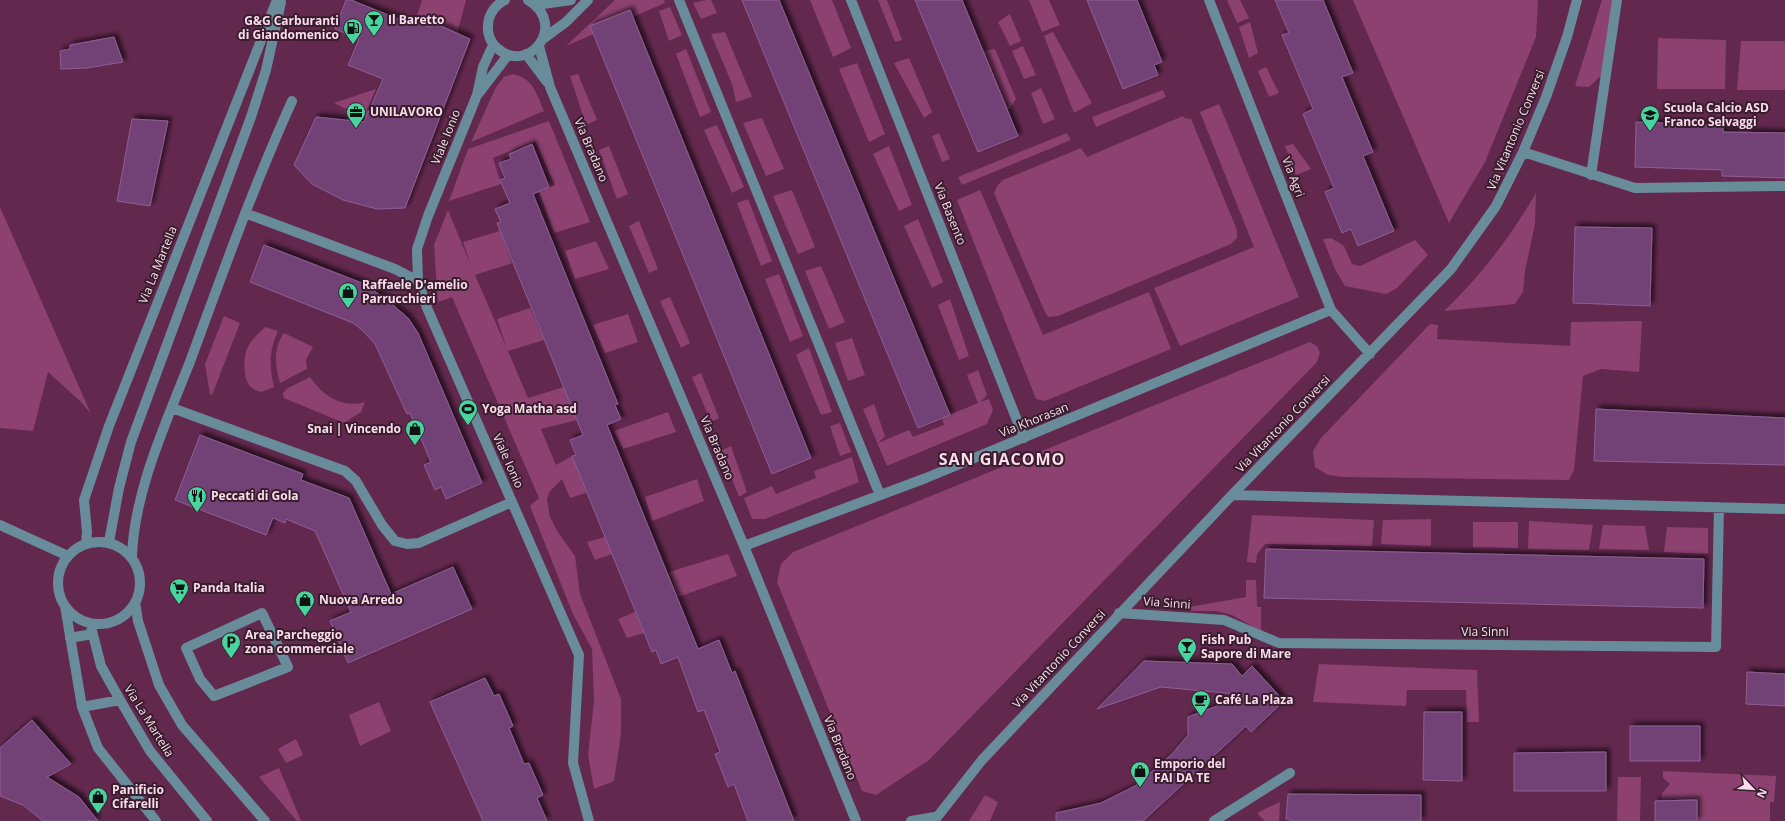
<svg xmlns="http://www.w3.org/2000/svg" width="1785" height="821" font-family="'Open Sans',sans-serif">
<defs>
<filter id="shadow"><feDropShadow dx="3.5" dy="-3.5" stdDeviation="2" flood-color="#0009"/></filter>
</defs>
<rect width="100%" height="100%" fill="#63284e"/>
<path fill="#8d4171" d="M422 0H466L457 34 417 16Z
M615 0H664L665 3 566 46Z
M706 0H711L717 13 701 19 693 3Z
M810 0H832L851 48 833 57Z
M878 0H887L902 40 895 42Z
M1029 0H1049L1060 25 1042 32Z
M1227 0H1240L1249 18 1237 23Z
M1353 0H1538L1536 37 1485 162 1449 223Z
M1602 0H1619L1606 71 1589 87 1575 86Z
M670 7 682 35 669 41 659 11Z
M1010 14 1021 41 1010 46 998 22Z
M1250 22 1258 53 1249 58 1239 27Z
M725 32 752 97 736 102 732 84 711 34Z
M1053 32 1092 103 1074 113 1044 36Z
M1658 38 1726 40 1725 89H1657Z
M1741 41H1785V90H1737Z
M1023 46 1036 75 1024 79 1012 51Z
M686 49 711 112 700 117 676 54Z
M995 49 1016 99 1007 112 983 51Z
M909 58 932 112 924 118 894 63Z
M857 63 885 134 869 142 839 69Z
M1266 67 1279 93 1269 97 1258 71Z
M513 74C534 79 536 93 544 111L471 142 496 87 504 77Z
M578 74 597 120 586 125 570 76Z
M1041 88 1055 119 1043 124 1031 93Z
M376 89 367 110 375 113 373 122 334 103Z
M1163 90 1166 97 1096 127 1092 117Z
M1219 104 1299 297 1180 346 1154 288 1254 247 1200 112Z
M1183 116 1184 118 1191 119 1237 230V238L1231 244 1058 316 1048 317 1044 310 994 193 998 185 1003 180 1081 148 1087 157Z
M762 118 784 169 766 176 743 123Z
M549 121 590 222 554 233 539 191 555 185 535 141 493 158 501 184 449 201 468 149Z
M717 125 744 187 732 193 704 130Z
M939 133 950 159 942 162 932 136Z
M1067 133 1071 140 962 185 958 177Z
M1293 144 1311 169 1296 175 1285 146Z
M609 146 628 194 617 199 599 150Z
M889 146 912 205 899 211 873 154Z
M792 190 815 247 798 254 773 196Z
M980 190 1043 335 1149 292 1171 349 1045 401 1036 399 957 200Z
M1536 193 1535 224 1525 271 1523 292 1515 304 1444 311C1481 276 1510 237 1536 193Z
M748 199 772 261 761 266 737 203Z
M0 207 91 414 81 402 48 372 33 431 0 428Z
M448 210 471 266 463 242 500 231 512 263 475 275 507 349 497 319 530 308 544 340 508 351 528 398 564 387 577 420 541 429 556 465 572 456 588 492 570 498 562 479 549 492 547 500 550 517 559 534 575 556 580 594 621 699V734L614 781 594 789 588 755 594 701 592 649 573 614 530 506 539 498 452 297 438 302 434 245Z
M918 219 943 282 932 288 904 226Z
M639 221 658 269 649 273 629 226Z
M1331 238 1344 246 1352 264 1360 266 1415 240 1428 255 1397 288 1386 294 1345 286 1335 269 1323 239Z
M596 241 609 269 575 279 565 251Z
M821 266 845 322 829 329 805 271Z
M779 274 803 336 790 342 765 279Z
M670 297 690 343 681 348 660 301Z
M950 299 969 356 959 360 938 305Z
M628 314 638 342 605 353 593 325Z
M224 316 240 323 212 395 210 394 205 364Z
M1642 321 1639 372 1601 369 1583 376 1574 470 1569 480 1342 477 1328 475 1315 467 1313 451 1321 438 1430 324 1438 325 1437 339 1570 346 1571 322Z
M265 327 278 331C269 351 269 366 274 387L261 392C258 391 254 390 252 388 243 382 243 358 247 349 251 340 259 333 265 327Z
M284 333 313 347 306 360 307 369 280 383C275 366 273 348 284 333Z
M852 338 865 375 848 381 835 343Z
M1310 342 1317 346 1320 353 1317 362 929 760 876 795 862 791 777 582 781 564 793 552Z
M809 348 832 412 821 415 796 355Z
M978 370 987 395 980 402 989 399 993 410 987 424 887 466 863 409 874 404 885 436 878 443 909 430 913 437 944 425 942 418 978 403 967 375Z
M701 373 719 418 711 422 692 377Z
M310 377C323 395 341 409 365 402L361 412 344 423 284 398 283 393 288 388Z
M668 412 676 432 623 449 614 431Z
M840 423 851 452 840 456 830 426Z
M731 446 747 492 739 497 721 451Z
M852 457 859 482 765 519H752L744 498 772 486 776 494 816 478 814 471Z
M697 479 704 501 652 521 645 497Z
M1252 515 1374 520 1372 546 1265 544 1257 554 1256 563 1247 562Z
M1431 519V546L1381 544 1383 520Z
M1529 521 1593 525 1589 550 1528 549Z
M1473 522H1518V548L1473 547Z
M1603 525 1645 526 1649 550 1599 549Z
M1667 527 1708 528V554L1664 552Z
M605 537 612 554 595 560 587 542Z
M728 554 737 576 678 597 669 572Z
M1246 580H1256L1257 607H1261V631L1232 615 1217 611H1191L1189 607 1246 597Z
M635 612 644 633 627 638 618 619Z
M1319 664 1477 670 1479 722H1467L1466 690H1407L1406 706 1313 702Z
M379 702 391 731 360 746 349 715Z
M296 739 303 755 286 763 278 749Z
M279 768 301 821H297L259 777Z
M1663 771 1776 776 1774 802H1770V821H1698L1697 800 1661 801 1662 793 1670 784 1663 778Z
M1618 777H1641L1640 821H1617Z
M985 795 998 802 990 821H969Z
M1280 802 1279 821H1265L1257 813Z"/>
<path fill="#724377" stroke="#8f5e94" filter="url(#shadow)" d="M346 0H351L413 25 414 22 430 27 432 22 470 39 405 208 377 209 343 200 312 184 294 165 316 117 364 122 383 79 348 65 359 39 335 29Z
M742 0H779L950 415 918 428Z
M915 0H962L1018 136 978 152Z
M1087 0H1137L1162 62 1154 65 1158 75 1123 89Z
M1275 0H1323L1353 73 1342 77 1373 152 1363 156 1394 231 1358 246 1351 229 1342 233 1325 192 1334 188 1303 114 1313 109 1282 35 1289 33Z
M630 10 811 458 772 474 590 26Z
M114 37 123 62 87 68 61 69 60 51 70 49V45Z
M132 119 168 121 150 206 117 201Z
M1636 122 1723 125V132L1785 133V178L1722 176V170L1635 167Z
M532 144 549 187 533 194 618 404 615 405 621 419 607 425 698 649 719 640 732 673 735 671 794 821H748L734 784 728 787 715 754 720 752 712 730 704 710 698 712 678 657 661 664 656 650 652 652 572 456 576 455 570 440 583 435 497 223 501 222 495 209 510 203 500 180 505 178 499 163 511 159 509 154Z
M1575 227 1652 228 1650 306 1573 303Z
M264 245 362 283 386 299 408 318 418 333 482 483 446 499 441 487 435 490 424 465 431 462 410 413 407 414 375 344 362 330 353 323 250 282Z
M1596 409 1785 418V465L1594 461Z
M200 435 303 474 301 480 349 498 391 594 453 567 472 609 348 663 330 621 351 612 315 531 286 519 285 523 273 518 266 535 175 500Z
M1266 549 1704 559 1703 608 1264 598Z
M1144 661 1232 664 1242 676 1252 666 1284 701 1251 732 1246 726 1143 821H1056V813L1101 803 1135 786 1172 754 1188 735V717L1246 695 1161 687 1097 709Z
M1747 672 1785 674V706L1746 704Z
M485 678 494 696 499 694 513 726 509 728 524 764 529 763 543 795 537 798 547 821H483L430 702Z
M1424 712H1462V781L1423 780Z
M32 720 71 764 47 777 79 797 98 821H43L23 805 0 796V748Z
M1630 726H1700V761H1630Z
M1606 752V791H1514V753Z
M1288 794 1421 795V821H1290V819H1286Z
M1697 800V821H1655V801Z"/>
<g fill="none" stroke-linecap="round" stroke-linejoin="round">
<path stroke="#698c9a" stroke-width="10" d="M505 0C495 5 488 15 488 26 487 34 491 43 497 48 528 76 569 25 528 0
M679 0 880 495
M851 0 1024 438
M1209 0 1331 310 1370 354
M536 5 571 0
M543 39 566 22 588 0
M493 45 483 67 477 95 428 216 417 249 418 281 427 308 579 655 573 763 589 821
M539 46 550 87 744 546 856 821
M526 54 547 82
M479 93 508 55
M1523 152 1635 188 1785 186
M1591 175 1617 0
M245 213 395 269 418 281
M172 408 345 471 356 481 382 525 395 541 407 544 419 543 512 502
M1232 495 1785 509
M0 525 68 556
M58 583a41 41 0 1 1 82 0a41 41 0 1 1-82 0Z
M109 542 119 488 131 442 251 117 266 70 281 2
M86 544 87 532 84 500 109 426 277 0
M744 546 926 478 1331 310
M132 557C134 490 167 421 191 359 223 272 254 185 292 101
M135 602 138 621 159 685 182 725 265 821
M65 606 82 707 98 748 156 821
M262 613 288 667 214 696 200 679 186 648Z
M1119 613 1224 620 1279 643 1716 647 1719 507
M90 623 101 666 120 700 150 751 207 821
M70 638 92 634
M82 707 120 700
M911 821 935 817
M934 821 982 760 1232 495 1451 269 1496 206 1523 152 1546 97 1567 37 1577 0
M1214 821 1290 773"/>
</g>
<defs>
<g id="bar-pin" transform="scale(1)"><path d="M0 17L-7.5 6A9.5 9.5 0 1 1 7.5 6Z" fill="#47d49e" stroke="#381d2d"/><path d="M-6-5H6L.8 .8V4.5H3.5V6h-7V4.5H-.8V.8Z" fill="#111"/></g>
<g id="fuel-pin" transform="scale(1)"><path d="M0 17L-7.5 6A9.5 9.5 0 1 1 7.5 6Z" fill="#47d49e" stroke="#381d2d"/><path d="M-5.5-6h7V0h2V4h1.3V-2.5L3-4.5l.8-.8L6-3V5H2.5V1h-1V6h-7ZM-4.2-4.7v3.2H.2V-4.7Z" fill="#111"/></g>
<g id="office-pin" transform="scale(1)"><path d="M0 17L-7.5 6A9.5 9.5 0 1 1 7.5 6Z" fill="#47d49e" stroke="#381d2d"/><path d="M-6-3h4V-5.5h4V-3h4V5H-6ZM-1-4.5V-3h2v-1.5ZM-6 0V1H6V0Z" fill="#111"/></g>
<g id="school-pin" transform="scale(1)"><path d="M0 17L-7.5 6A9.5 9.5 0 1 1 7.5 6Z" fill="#47d49e" stroke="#381d2d"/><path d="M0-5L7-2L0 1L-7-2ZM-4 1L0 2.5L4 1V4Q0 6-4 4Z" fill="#111"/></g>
<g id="shop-pin" transform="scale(1)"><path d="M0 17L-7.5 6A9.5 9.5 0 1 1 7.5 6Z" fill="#47d49e" stroke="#381d2d"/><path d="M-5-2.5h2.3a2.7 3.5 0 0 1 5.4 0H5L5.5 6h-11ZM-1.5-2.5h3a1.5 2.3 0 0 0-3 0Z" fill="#111"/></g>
<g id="stadium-pin" transform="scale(1)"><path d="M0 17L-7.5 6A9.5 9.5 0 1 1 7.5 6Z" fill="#47d49e" stroke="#381d2d"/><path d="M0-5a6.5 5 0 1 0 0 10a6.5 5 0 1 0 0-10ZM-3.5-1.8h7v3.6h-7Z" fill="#111"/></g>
<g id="restaurant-pin" transform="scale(1)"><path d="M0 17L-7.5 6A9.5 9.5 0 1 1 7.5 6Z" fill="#47d49e" stroke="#381d2d"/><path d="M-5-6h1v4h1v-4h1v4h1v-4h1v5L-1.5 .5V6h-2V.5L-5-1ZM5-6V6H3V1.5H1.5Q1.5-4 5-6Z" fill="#111"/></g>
<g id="supermarket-pin" transform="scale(1)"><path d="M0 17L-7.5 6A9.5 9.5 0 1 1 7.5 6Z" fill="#47d49e" stroke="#381d2d"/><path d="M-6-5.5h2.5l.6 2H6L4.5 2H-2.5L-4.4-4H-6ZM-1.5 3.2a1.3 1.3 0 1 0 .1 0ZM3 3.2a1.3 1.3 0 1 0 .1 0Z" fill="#111"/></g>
<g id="parking-pin" transform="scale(1)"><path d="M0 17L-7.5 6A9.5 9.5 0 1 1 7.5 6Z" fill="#47d49e" stroke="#381d2d"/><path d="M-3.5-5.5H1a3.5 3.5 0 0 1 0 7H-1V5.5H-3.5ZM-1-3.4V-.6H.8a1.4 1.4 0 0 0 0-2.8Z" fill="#111"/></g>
<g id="cafe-pin" transform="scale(1)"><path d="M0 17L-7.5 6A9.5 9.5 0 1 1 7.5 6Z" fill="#47d49e" stroke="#381d2d"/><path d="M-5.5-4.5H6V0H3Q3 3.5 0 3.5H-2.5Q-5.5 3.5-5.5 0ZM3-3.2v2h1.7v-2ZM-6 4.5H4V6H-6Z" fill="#111"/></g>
</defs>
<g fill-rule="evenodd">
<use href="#bar-pin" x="374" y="20"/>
<use href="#fuel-pin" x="353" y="28"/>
<use href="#office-pin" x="356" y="112"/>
<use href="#school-pin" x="1650" y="115"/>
<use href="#shop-pin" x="348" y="292"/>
<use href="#stadium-pin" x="468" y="409"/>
<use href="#shop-pin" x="415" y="429"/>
<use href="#restaurant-pin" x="197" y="496"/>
<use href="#supermarket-pin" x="179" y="588"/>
<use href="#shop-pin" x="305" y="600"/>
<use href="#parking-pin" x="231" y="642"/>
<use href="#bar-pin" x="1187" y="647"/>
<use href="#cafe-pin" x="1201" y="700"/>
<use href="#shop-pin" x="1140" y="771"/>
<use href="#shop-pin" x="98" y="797"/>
</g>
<g text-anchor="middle" stroke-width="4" stroke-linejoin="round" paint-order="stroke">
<g font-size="12" font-weight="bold" fill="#fadced" stroke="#381d2d" text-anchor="start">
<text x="388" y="24">Il Baretto</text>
<text x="339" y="25" text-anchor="end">G&amp;G Carburanti<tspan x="339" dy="14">di Giandomenico</tspan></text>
<text x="1664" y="112">Scuola Calcio ASD<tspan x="1664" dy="14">Franco Selvaggi</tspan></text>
<text x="370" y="116">UNILAVORO</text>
<text x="362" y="289">Raffaele D'amelio<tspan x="362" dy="14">Parrucchieri</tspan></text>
<text x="482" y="413">Yoga Matha asd</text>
<text x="401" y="433" text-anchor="end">Snai | Vincendo</text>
<text x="211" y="500">Peccati di Gola</text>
<text x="193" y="592">Panda Italia</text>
<text x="319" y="604">Nuova Arredo</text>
<text x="245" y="639">Area Parcheggio<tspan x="245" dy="14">zona commerciale</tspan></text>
<text x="1201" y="644">Fish Pub<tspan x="1201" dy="14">Sapore di Mare</tspan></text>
<text x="1215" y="704">Café La Plaza</text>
<text x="1154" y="768">Emporio del<tspan x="1154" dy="14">FAI DA TE</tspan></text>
<text x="112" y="794">Panificio<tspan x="112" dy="14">Cifarelli</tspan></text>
</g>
<g font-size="12" fill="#fadced" stroke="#381d2d">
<text transform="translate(1516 130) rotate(-67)" y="4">Via Vitantonio Conversi</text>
<text transform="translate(446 137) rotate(-68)" y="4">Viale Ionio</text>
<text transform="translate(591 150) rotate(67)" y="4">Via Bradano</text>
<text transform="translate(1293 177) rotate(69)" y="4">Via Agri</text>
<text transform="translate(950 214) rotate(68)" y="4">Via Basento</text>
<text transform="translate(158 265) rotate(-68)" y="4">Via La Martella</text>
<text transform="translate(1034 420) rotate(-22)" y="4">Via Khorasan</text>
<text transform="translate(1283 424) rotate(-46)" y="4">Via Vitantonio Conversi</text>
<text transform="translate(717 448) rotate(67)" y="4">Via Bradano</text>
<text transform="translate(508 461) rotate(66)" y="4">Viale Ionio</text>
<text transform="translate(1167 603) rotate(4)" y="4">Via Sinni</text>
<text x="1485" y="636">Via Sinni</text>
<text transform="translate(1059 659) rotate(-47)" y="4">Via Vitantonio Conversi</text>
<text transform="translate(149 721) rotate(58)" y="4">Via La Martella</text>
<text transform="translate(840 748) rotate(68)" y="4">Via Bradano</text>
</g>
<g font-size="16" font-weight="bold" letter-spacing="1" fill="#fadced" stroke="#381d2d">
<text x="1002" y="465">SAN GIACOMO</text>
</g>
</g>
<g transform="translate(1753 789) rotate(115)" stroke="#381d2d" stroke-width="3" paint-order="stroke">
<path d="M0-3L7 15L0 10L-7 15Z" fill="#fadced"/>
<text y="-6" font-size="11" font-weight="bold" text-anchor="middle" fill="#fadced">N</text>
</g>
</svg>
